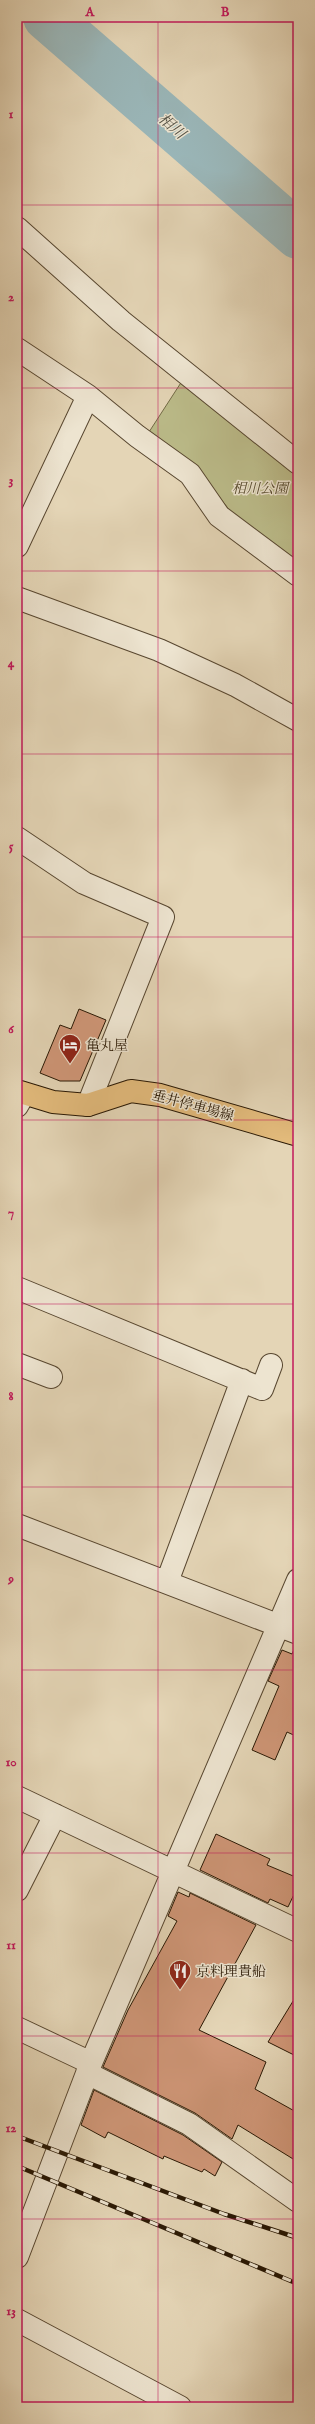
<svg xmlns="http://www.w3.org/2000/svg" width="315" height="2424" font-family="'IM FELL English','Noto Serif JP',serif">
<rect width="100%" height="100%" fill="#e4d5b6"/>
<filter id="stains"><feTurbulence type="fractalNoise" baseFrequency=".005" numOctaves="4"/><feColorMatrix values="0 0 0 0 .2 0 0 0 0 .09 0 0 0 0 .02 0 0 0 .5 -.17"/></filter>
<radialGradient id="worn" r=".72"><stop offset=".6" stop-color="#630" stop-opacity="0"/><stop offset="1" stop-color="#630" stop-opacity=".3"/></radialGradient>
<path fill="#bbbb89" stroke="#726a46" d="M184 378 298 470V565L234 516 196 467 149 432Z"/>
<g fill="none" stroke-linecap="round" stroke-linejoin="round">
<path stroke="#9ab6b8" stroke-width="48" d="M47 17 298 235"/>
</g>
<path fill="#cf9677" stroke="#291804" d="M79 1009 106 1020 80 1081H60L40 1073 60 1025 71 1029Z
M296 1645H298V1737L287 1732 275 1760 252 1750 279 1686 268 1681 282 1650 292 1654Z
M216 1834 270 1859 267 1865 298 1878V1886L288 1907 270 1899 268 1903 200 1870Z
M178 1892 189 1897 190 1893 256 1925 199 2030 266 2062 255 2089 298 2113V2162L238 2125 232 2139 195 2113 103 2067 128 2010 177 1921 168 1916Z
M298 1993V2057L268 2042Z
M94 2090 183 2135 222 2162 215 2176 204 2169 202 2172 164 2156 163 2159 108 2132 105 2138 81 2125Z"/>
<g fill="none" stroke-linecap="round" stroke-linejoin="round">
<g stroke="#584730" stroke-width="24">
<path id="minor" d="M17 228 121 321 298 463
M17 349 88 396 137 436 190 474 219 516 298 575
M17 546 88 396
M17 598 159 650 235 685 298 720
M17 838 84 883 163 917 88 1105
M17 1106 24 1094
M17 1288 262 1389 271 1365
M17 1364 51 1377
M17 1525 298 1633
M167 1582 242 1380
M17 1797 298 1931
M17 1890 55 1815
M17 2028 91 2063
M87 2073 189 2124 298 2201
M17 2257 91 2063 298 1580
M17 2320 180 2407"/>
</g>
<g stroke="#291804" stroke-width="24">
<path id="major" d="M17 1091 53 1102 88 1105 131 1091 160 1095 298 1135"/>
</g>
<use href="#minor" stroke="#ede4d0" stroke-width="22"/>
<use href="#major" stroke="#e2ba7b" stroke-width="22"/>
<g stroke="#291804" stroke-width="4.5">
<path id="rail" d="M17 2136 224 2214 298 2238
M17 2166 298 2284"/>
</g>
<use href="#rail" stroke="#ede4d0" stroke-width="3" stroke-dasharray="9" stroke-linecap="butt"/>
</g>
<path fill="none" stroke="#c2185b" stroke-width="1" stroke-opacity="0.55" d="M158 17V2407M17 205H298M17 388H298M17 571H298M17 754H298M17 937H298M17 1120H298M17 1304H298M17 1487H298M17 1670H298M17 1853H298M17 2036H298M17 2219H298"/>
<defs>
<g id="hotel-pin" transform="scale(1.15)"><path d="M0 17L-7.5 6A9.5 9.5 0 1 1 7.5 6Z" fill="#8f2418" stroke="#ede4d0"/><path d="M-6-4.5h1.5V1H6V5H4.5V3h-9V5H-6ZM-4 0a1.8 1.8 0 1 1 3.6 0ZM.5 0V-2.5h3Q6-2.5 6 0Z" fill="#fff"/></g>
<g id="restaurant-pin" transform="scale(1.15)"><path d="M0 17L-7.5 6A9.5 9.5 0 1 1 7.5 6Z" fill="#8f2418" stroke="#ede4d0"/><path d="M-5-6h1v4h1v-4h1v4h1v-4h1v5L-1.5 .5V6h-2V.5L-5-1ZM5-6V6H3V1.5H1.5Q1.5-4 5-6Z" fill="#fff"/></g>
</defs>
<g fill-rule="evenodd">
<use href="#hotel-pin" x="70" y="1045"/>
<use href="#restaurant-pin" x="180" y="1971"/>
</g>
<g text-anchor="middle" stroke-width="3" stroke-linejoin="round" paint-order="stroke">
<g font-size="14" font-style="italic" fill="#55492c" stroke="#ede4d0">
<text x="260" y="493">相川公園</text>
</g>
<g font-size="14" fill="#291804" stroke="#ede4d0" text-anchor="start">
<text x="86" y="1050">亀丸屋</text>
<text x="196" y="1976">京料理貴船</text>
</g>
<g font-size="14" fill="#291804" stroke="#ede4d0">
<text transform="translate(193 1105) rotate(15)" y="5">垂井停車場線</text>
</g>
<g font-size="15" font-style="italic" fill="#514f43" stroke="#ede4d0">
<text transform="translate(172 126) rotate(41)" y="5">相川</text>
</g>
</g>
<rect width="315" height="2424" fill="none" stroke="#e4d5b6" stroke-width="44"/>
<rect x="22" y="22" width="271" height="2380" fill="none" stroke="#c2185b" stroke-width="1.5"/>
<g font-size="13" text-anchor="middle" font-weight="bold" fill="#c2185b">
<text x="90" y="16">A</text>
<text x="225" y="16">B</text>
<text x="11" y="118">1</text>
<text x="11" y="301">2</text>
<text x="11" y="484">3</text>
<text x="11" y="667">4</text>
<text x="11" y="850">5</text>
<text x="11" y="1033">6</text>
<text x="11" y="1217">7</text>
<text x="11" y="1400">8</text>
<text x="11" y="1583">9</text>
<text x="11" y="1766">10</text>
<text x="11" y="1949">11</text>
<text x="11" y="2132">12</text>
<text x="11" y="2315">13</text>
</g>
<rect width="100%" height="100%" filter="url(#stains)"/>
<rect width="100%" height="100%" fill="url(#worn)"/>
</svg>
